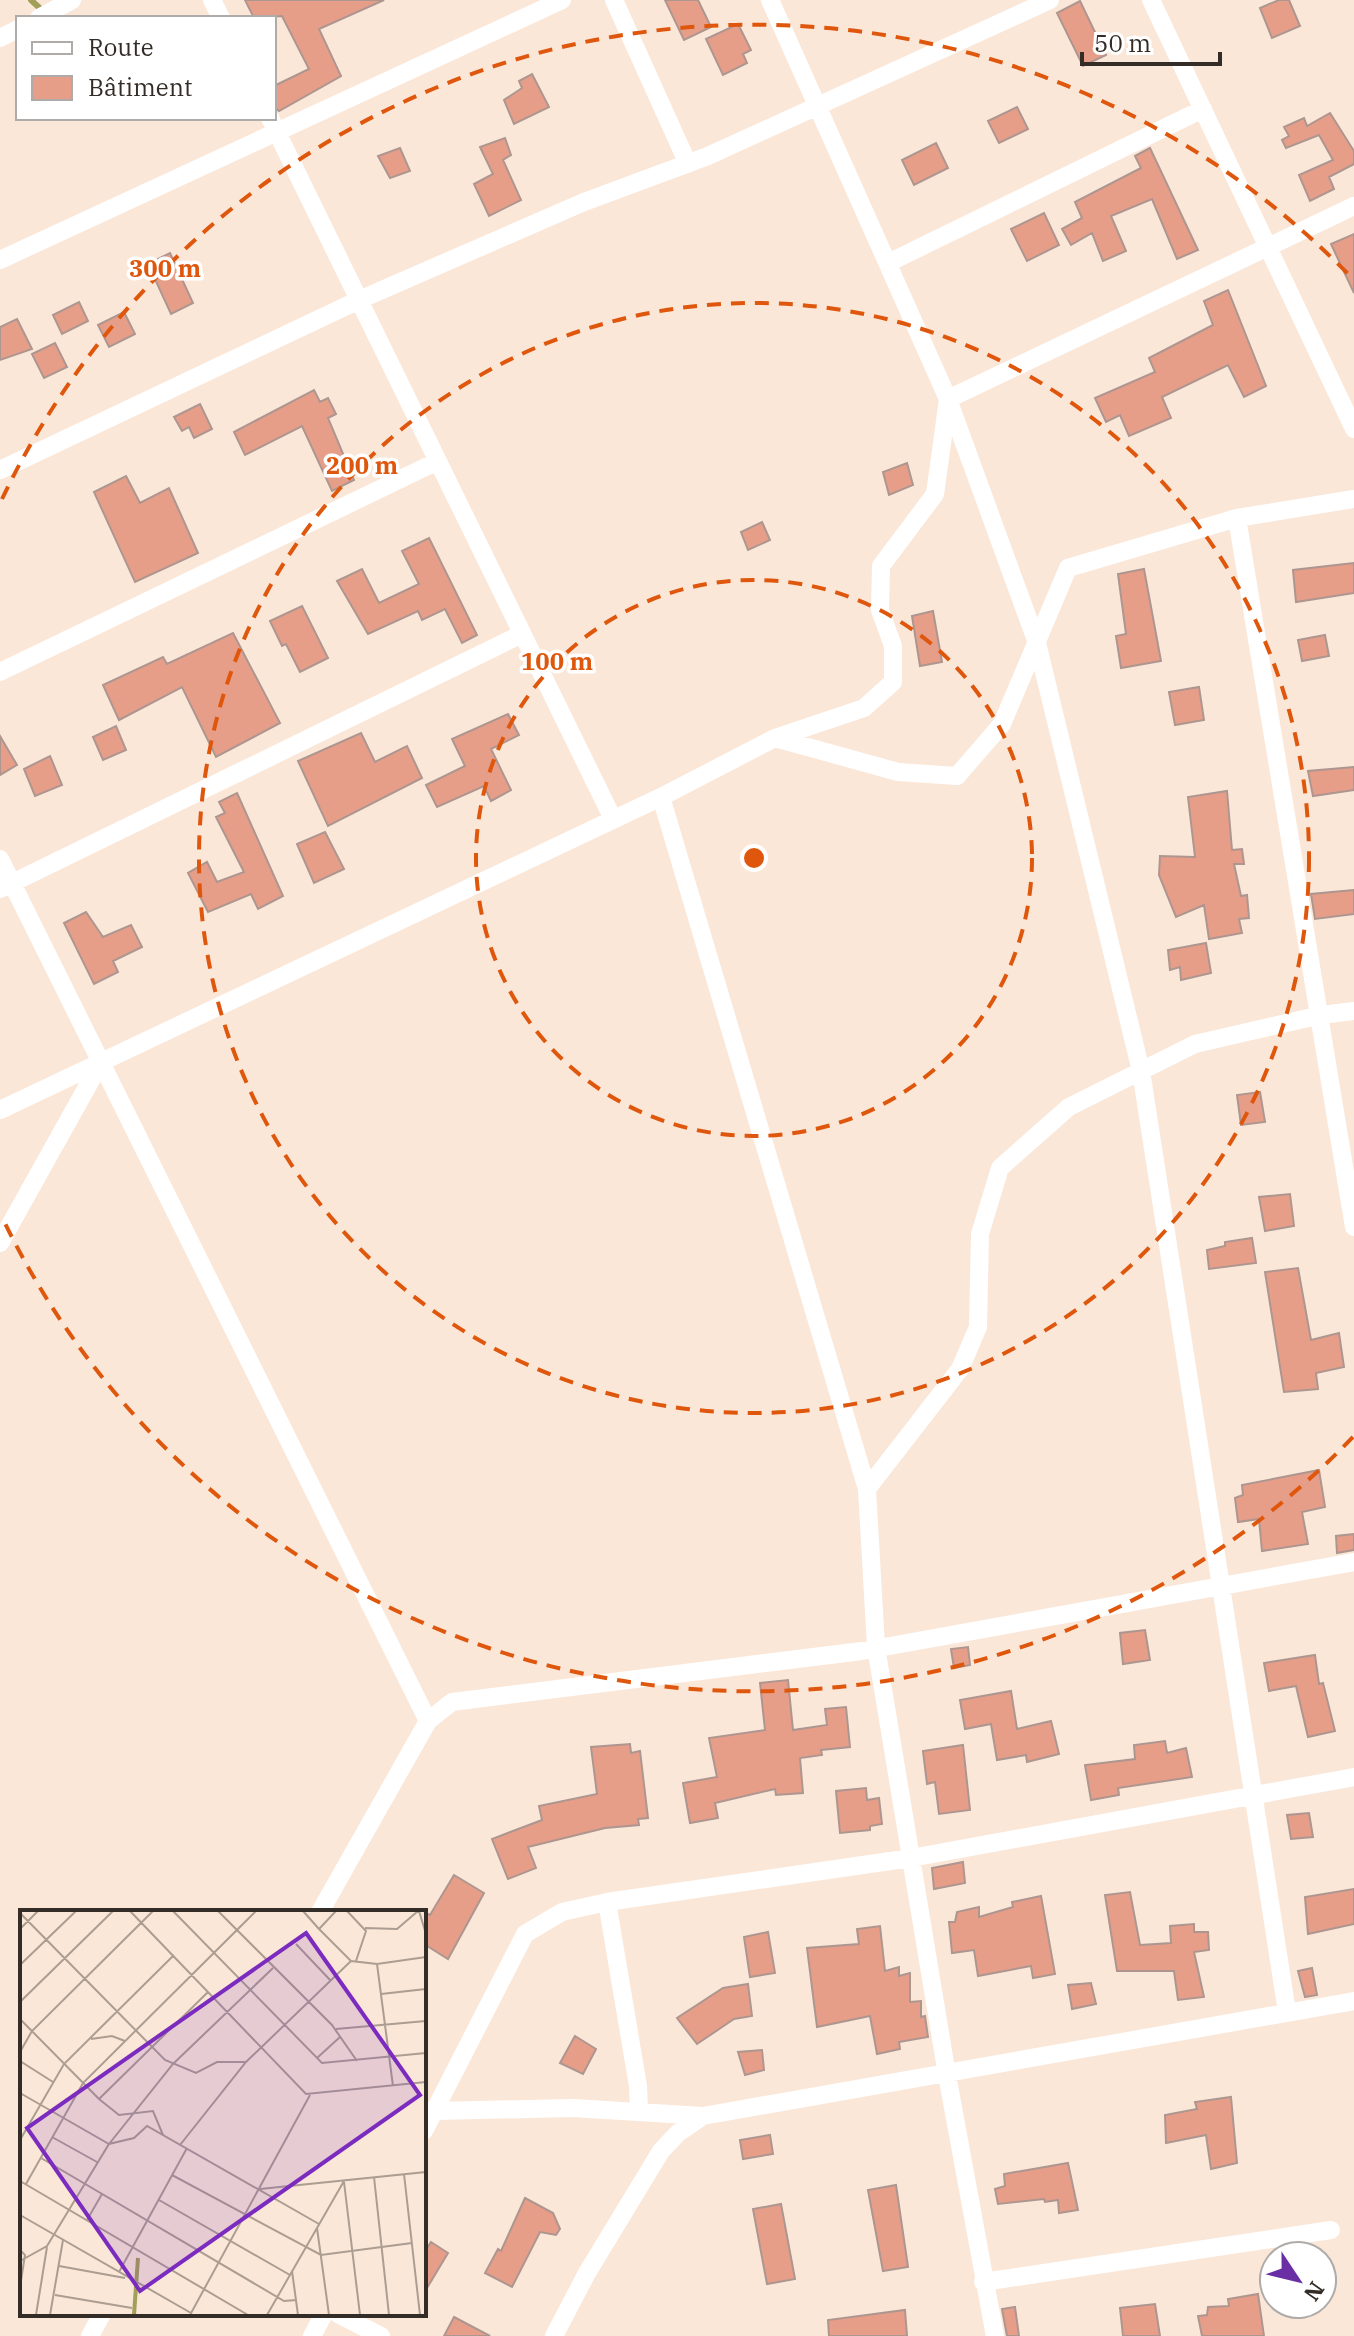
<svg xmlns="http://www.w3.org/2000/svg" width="1354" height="2336" font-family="'IBM Plex Serif',serif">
<rect width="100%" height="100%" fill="#fbe7d8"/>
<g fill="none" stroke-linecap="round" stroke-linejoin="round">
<path stroke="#a29f59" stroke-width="6" d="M31 0 45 13"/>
</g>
<path fill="#e79e89" stroke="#ae9690" stroke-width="2" d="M245 0H384L319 29 341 76 279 111 274 107V86L309 69 282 16 254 18Z
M665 0H698L711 27 684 40Z
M1279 0H1289L1300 26 1272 38 1260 8Z
M1080 1 1106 55 1083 66 1057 13Z
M738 24 751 50 743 54 747 63 723 75 706 39Z
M532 74 549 107 514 124 504 100 522 88 519 81Z
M1017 107 1028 129 999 143 988 121Z
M1330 113 1354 151V164L1329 177 1334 189 1310 201 1299 175 1333 160 1319 135 1286 148 1282 140 1289 136 1284 127 1304 118 1307 126Z
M505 138 511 155 503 160 521 200 489 216 474 184 493 174 480 147Z
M936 143 948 168 914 185 902 160Z
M400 148 410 171 390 178 378 156Z
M1150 148 1198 250 1177 259 1152 199 1111 216 1126 251 1103 261 1092 233 1071 245 1062 229 1082 218 1075 202 1141 168 1135 156Z
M1044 213 1059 245 1027 261 1011 229Z
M1354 234V293L1331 244Z
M170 253 193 303 171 314 148 264Z
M1228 290 1266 386 1244 397 1228 365 1162 397 1171 418 1129 436 1120 415 1106 422 1095 398 1155 372 1149 358 1213 325 1204 301Z
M79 302 88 321 62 334 53 315Z
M124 312 135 334 109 347 98 325Z
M17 319 32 349 0 360V327Z
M55 343 67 367 44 378 32 354Z
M314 390 320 402 328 398 336 414 328 418 354 480 332 491 302 426 245 455 234 432Z
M200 404 212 429 194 438 189 427 182 431 174 417Z
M907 463 913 485 889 495 883 472Z
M126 476 140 503 169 488 198 553 135 582 94 492Z
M762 522 770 540 748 550 741 532Z
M429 538 477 635 462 643 445 609 422 620 418 611 368 634 337 581 362 569 379 603 419 584 402 551Z
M1354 563V593L1296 602 1293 570Z
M1144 569 1161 661 1121 668 1116 636 1126 634 1118 574Z
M302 606 328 658 300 672 286 644 282 646 270 621Z
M933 611 942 662 920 666 912 616Z
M233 633 280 723 216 757 182 687 119 720 103 685 163 657 167 664Z
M1325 635 1329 656 1302 661 1298 640Z
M1199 687 1204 720 1175 725 1169 692Z
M508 714 519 735 491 749 511 790 491 801 484 786 437 807 426 785 465 766 452 739Z
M116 726 126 750 103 760 93 737Z
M361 733 375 762 407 746 422 778 328 826 298 761Z
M0 736 17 765 0 775Z
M50 756 62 785 35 796 24 769Z
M1354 767V790L1313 796 1308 771Z
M1227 791 1232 850 1242 849 1244 864H1234L1241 896 1247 895 1249 918 1239 919 1242 933 1209 939 1204 905 1176 917 1159 875 1160 856 1195 857 1188 797Z
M237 793 283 896 258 909 251 894 208 912 188 873 207 862 217 882 244 872 216 817 225 813 219 802Z
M325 832 344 869 314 883 297 844Z
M1354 890V914L1315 919 1311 894Z
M86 912 103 937 131 925 142 947 113 961 118 972 94 984 64 923Z
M1206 943 1211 973 1181 980 1180 967 1170 970 1168 950Z
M1260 1092 1265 1122 1241 1125 1237 1095Z
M1290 1194 1294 1226 1265 1231 1259 1197Z
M1252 1238 1256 1263 1209 1269 1207 1250 1225 1246V1242Z
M1298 1268 1311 1340 1339 1333 1344 1367 1316 1373 1318 1389 1284 1392 1265 1272Z
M1319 1470 1325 1507 1302 1512 1308 1544 1262 1551 1259 1519 1238 1522 1235 1498 1243 1495 1242 1485Z
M1354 1534V1550L1337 1553 1336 1536Z
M1145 1630 1150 1660 1123 1664 1120 1633Z
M968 1647 970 1665 954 1668 951 1649Z
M1315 1655 1319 1684 1323 1683 1335 1731 1308 1737 1296 1686 1269 1691 1264 1663Z
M788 1680 793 1730 827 1725 825 1709 846 1707 850 1747 821 1750 822 1755 800 1758 803 1793 776 1795 775 1789 715 1803 718 1818 690 1823 683 1783 717 1777 709 1738 765 1730 760 1683Z
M1011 1691 1017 1729 1051 1721 1059 1754 1027 1762 1026 1755 997 1760 991 1724 965 1729 960 1700Z
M1165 1741 1167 1753 1186 1748 1192 1777 1118 1788 1119 1795 1091 1800 1085 1765 1135 1759 1134 1745Z
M630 1744 631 1753 640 1751 648 1818 638 1819 639 1825 605 1828 528 1847 536 1868 508 1879 492 1839 542 1820 539 1806 597 1794 591 1747Z
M963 1745 970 1810 939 1814 935 1782 927 1784 923 1751Z
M866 1788 867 1800 879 1798 882 1824 870 1826V1830L840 1833 836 1791Z
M1309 1813 1313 1837 1291 1839 1287 1815Z
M963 1862 965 1883 934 1889 932 1868Z
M454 1875 484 1893 448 1959 424 1944V1912L430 1915Z
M1354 1889V1924L1308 1934 1305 1897Z
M1130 1892 1140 1945 1171 1943 1170 1926 1194 1924V1932H1208L1209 1950 1194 1952 1204 1997 1178 2000 1174 1971H1117L1105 1895Z
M1041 1896 1055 1974 1033 1978 1031 1966 978 1976 974 1950 952 1953 949 1922H955L957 1912 979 1907V1917L1013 1907 1012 1902Z
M880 1926 885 1971 899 1967V1976L910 1973V2002L921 2001V2017L925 2016 928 2037 899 2042 900 2049 877 2054 870 2016 817 2027 807 1948 859 1944 857 1929Z
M768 1932 775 1973 750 1977 744 1937Z
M1312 1968 1317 1995 1305 1997 1298 1971Z
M1091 1983 1096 2004 1072 2009 1068 1985Z
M748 1984 752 2016 734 2019 697 2044 677 2018 723 1988Z
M575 2036 596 2049 583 2074 560 2063Z
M762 2050 764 2070 745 2075 738 2052Z
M1231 2097 1237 2163 1211 2169 1206 2135 1166 2143 1165 2115 1197 2109 1195 2102Z
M770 2135 773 2154 743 2159 740 2140Z
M1068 2163 1078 2210 1059 2213 1058 2200 1045 2202 1044 2199 998 2204 995 2189 1005 2186 1004 2174Z
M896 2185 908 2267 883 2271 868 2190Z
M525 2198 553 2213 560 2229 556 2235 540 2232 512 2287 485 2273 498 2249 501 2251Z
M781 2204 795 2279 767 2284 753 2209Z
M431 2242 448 2253 424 2293V2253Z
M1258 2294 1264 2336H1202L1198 2316 1207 2315 1208 2307 1229 2306 1228 2299Z
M1155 2304 1160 2336H1123L1120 2308Z
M1015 2307 1019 2336H1007L1002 2309Z
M905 2310 907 2336H829L828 2320Z
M454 2317 490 2336H444Z"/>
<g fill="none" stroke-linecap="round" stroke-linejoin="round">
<path stroke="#fff" stroke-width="18" d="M212 0 221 18
M614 0 688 164
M1151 0 1354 429
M39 18 72 0
M0 38 18 29
M270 118 613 819
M0 260 562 0
M888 263 1203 109
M0 470 359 300 584 202 708 156 1050 0
M1237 518 1354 1227
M0 672 436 462
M775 738 898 772 957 776 1002 724 1068 568 1237 518 1354 499
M661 797 867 1489 876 1647 947 2075 995 2336
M0 859 428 1721
M0 889 522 634
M0 1110 661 797 775 738 864 708 893 682V646L880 610 881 566 935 494 948 399 770 0
M0 1243 101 1062
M867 1489 960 1369 978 1327 980 1234 1000 1168 1069 1107 1195 1044 1321 1015 1354 1011
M607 1902 638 2086 639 2111
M320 1912 428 1721 452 1702 862 1651 1354 1562
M1287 2012 1141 1071 1037 643 948 399 1354 206
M435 2111 573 2108 703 2116 1354 2001
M424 2131 525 1934 562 1912 607 1902 911 1858 1354 1777
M983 2282 1331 2230
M338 2314 381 2336
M90 2336 102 2314
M312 2336 324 2314
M554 2336 587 2273 661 2151 678 2133 703 2116"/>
</g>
<g fill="none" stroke="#df570d" stroke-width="4" stroke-dasharray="14 10">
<circle cx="754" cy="858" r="278"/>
<circle cx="754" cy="858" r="555"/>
<path d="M1353 1437A833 833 0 0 1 2 1217M2 499A833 833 0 0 1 1353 279"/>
</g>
<g transform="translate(20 1910)">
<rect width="406" height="406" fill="#fbe7d8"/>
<path fill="none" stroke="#a29f59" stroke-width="4" d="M114 405 118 348"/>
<path fill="none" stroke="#ab9d91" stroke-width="2" d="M110 1 286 184 406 172M153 1 302 153 406 143M198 1 312 115 337 151M283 1 299 19M327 1 346 21 336 51M399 1 406 24M0 3 145 150 176 163 197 152H225M345 18 377 19 398 1M0 19 18 1M276 34 311 71M331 51 357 54 406 47M357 54 373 176M0 55 56 1M361 84 406 79M0 92 93 1M0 109 79 189 99 205 133 201 143 225M316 119 406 111M71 129 92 126 105 131M0 142 12 121 133 1M297 148 320 127M0 151 33 172M0 183 89 234 153 154 253 58M79 189 188 82M32 227 77 252M0 230 44 154 154 45M160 235 226 152 331 51 299 19 316 1M21 248 264 391 276 390M384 264 400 405M152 265 301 345 392 333M354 267 369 405M0 271 228 405M324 272 340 405M6 274 63 173 236 1M240 279 406 262M139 290 270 365M0 305 171 403M67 310 82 284M297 318 309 405M0 340 5 345 0 377M0 351 27 336 89 234 114 228 127 216 299 314M39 356 105 368M272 361 278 405M99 362 167 238M35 385 112 398M16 405 27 337M30 405 43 330M170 405 290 185M247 405 324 271"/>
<path fill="#7b2cbf" fill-opacity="0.15" stroke="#7b2cbf" stroke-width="4" d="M286 23 400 185 120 381 7 218Z"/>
<rect width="406" height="406" fill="none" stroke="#342d27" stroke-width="4"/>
</g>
<circle cx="754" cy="858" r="12" fill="#df570d" stroke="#fff" stroke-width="4"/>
<g font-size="24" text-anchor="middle" font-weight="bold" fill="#df570d" stroke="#fff" stroke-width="7" stroke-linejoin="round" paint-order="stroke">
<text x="165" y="277">300 m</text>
<text x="362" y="474">200 m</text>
<text x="557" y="670">100 m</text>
</g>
<rect x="16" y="16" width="260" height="104" fill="#ffffff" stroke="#aeaba9" stroke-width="2"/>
<rect x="32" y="42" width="40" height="12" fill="#ffffff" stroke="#aeaba9" stroke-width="2"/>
<text x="88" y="56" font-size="24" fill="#342d27">Route</text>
<rect x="32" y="76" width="40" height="24" fill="#e79e89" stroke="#aeaba9" stroke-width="2"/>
<text x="88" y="96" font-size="24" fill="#342d27">Bâtiment</text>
<g transform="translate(1298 2280) rotate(125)"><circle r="38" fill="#ffffff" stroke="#aeaba9" stroke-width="2"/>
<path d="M0-6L14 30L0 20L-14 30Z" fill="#6b2fa5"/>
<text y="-12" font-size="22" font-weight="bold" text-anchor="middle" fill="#342d27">N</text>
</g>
<path d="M1082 52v12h138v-12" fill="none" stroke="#342d27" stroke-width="4"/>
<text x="1094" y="52" font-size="24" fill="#342d27" stroke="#ffffff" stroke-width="6" paint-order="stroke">50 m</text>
</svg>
